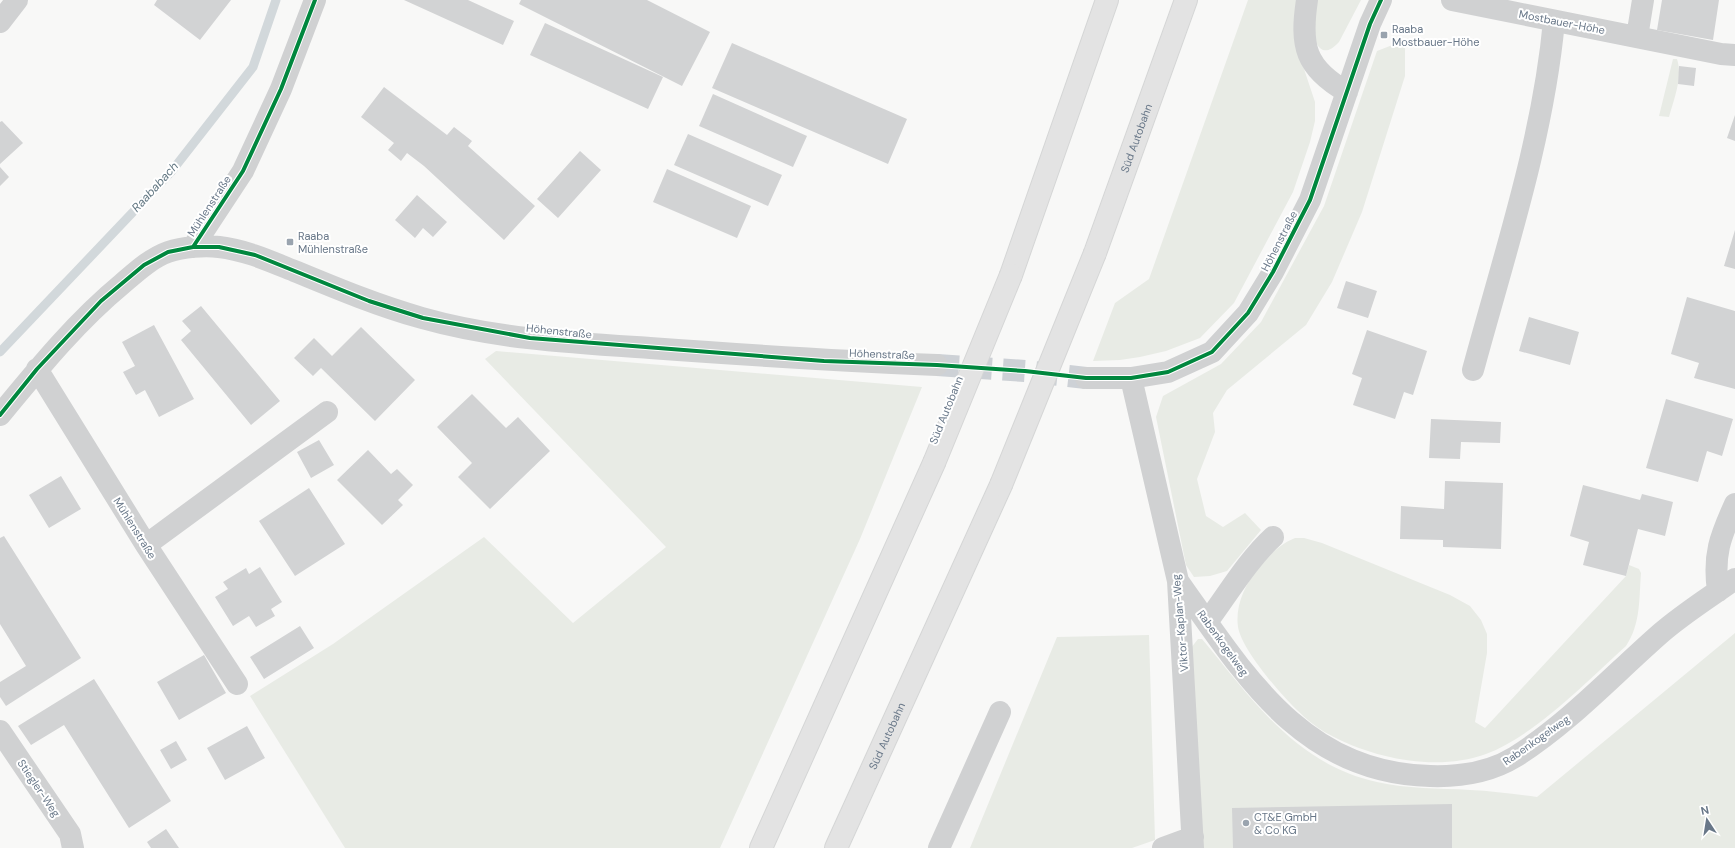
<svg xmlns="http://www.w3.org/2000/svg" width="1735" height="848" font-family="'DM Sans',sans-serif">
<rect width="100%" height="100%" fill="#f8f8f7"/>
<path fill="#e8ebe5" d="M1248 0H1299L1301 60 1315 102V121L1310 142 1293 192 1234 303 1200 338 1166 351 1140 357 1120 360 1093 361 1115 303 1149 279Z
M1315 0H1361L1339 42C1320 63 1313 40 1312 22 1312 15 1314 7 1315 0Z
M1395 44 1405 47V76L1362 212 1332 282 1306 325 1227 390 1213 413 1215 432 1197 479 1206 516 1223 527 1245 513 1261 530 1227 571 1210 576 1194 577 1186 565 1156 417 1163 396 1221 364 1261 322 1324 206 1377 51Z
M1673 59H1677C1683 77 1674 99 1669 117L1659 116Z
M496 351 922 387 860 539 720 848H345L250 696 333 644 484 537 573 623 666 547 485 359Z
M1295 538H1304L1322 543 1450 595 1470 606 1481 620 1487 634V653L1475 722 1485 728 1626 576 1629 565 1639 569 1641 573C1639 598 1641 624 1626 646 1587 681 1535 736 1486 754 1439 771 1380 760 1336 738 1328 734 1319 729 1313 724 1292 709 1242 652 1238 627 1235 606 1245 584 1258 569 1269 556 1278 545 1295 538Z
M1735 633V848H1202L1191 648 1198 639H1202C1252 699 1295 764 1377 782 1407 789 1439 788 1470 790 1492 791 1515 794 1537 797Z
M1149 635 1155 840 1132 848H970L1057 637Z"/>
<g fill="none" stroke-linecap="round" stroke-linejoin="round">
<path stroke="#d2d8db" stroke-width="9" d="M0 352 171 172 253 67 276 0"/>
</g>
<path fill="#d2d3d4" d="M157 0H231L200 40 154 5Z
M404 0H468L514 21 503 45Z
M521 0H647L710 32 682 86 519 4Z
M1662 0H1719L1713 40 1657 30Z
M545 23 663 77 648 109 530 55Z
M732 43 907 119 888 164 712 88Z
M1679 66 1696 68 1694 86 1678 84Z
M384 87 447 135 454 127 472 141 468 146 535 206 504 240 424 166 407 153 401 161 388 150 394 143 361 117Z
M713 94 807 136 793 167 699 126Z
M1735 115V141L1727 138Z
M2 121 23 143 0 164V122Z
M688 134 782 175 768 206 674 165Z
M580 151 601 170 558 218 537 199Z
M0 167 9 177 0 186Z
M667 169 751 206 737 238 653 202Z
M417 195 447 222 433 237 423 228 415 238 395 220Z
M1735 230V269L1724 266Z
M1346 281 1377 291 1368 318 1337 308Z
M1687 297 1735 311V389L1694 378 1699 363 1671 354Z
M201 306 280 401 251 425 181 340 191 331 182 321Z
M1529 317 1579 332 1570 365 1519 351Z
M154 325 194 399 159 417 145 390 136 395 123 372 135 366 122 342Z
M361 327 415 380 375 421 321 368 313 376 294 358 314 338 332 356Z
M1367 330 1427 351 1413 395 1404 392 1395 419 1353 405 1362 378 1352 374Z
M472 394 506 428 518 417 550 451 490 509 458 477 472 463 437 427Z
M1666 399 1733 419 1722 456 1707 451 1698 482 1646 468Z
M1431 419 1501 422 1500 443 1461 442 1460 459 1429 458Z
M319 440 334 465 311 478 297 452Z
M368 450 391 474 397 469 413 485 398 500 403 505 382 525 337 480Z
M61 476 81 509 49 528 29 495Z
M1445 481 1503 483 1501 549 1443 547V540L1400 539 1401 506 1444 509Z
M1583 485 1640 500 1642 494 1673 502 1665 536 1638 529 1626 576 1583 565 1589 542 1570 536Z
M309 488 345 544 295 576 259 521Z
M4 536 81 658 6 706 0 697V682L26 666 0 624V538Z
M260 567 282 602 271 609 275 616 256 627 249 616 233 626 215 597 228 589 223 582 246 568 249 574Z
M300 626 314 648 264 679 250 657Z
M204 655 226 693 179 720 157 682Z
M94 679 171 801 129 828 64 725 31 745 18 726Z
M247 726 265 758 225 780 207 748Z
M176 741 187 760 171 769 160 750Z
M1452 804V848H1233L1232 808Z
M166 829 179 848H151L147 842Z"/>
<g fill="none" stroke-linecap="round" stroke-linejoin="round">
<path stroke="#cdd1d6" stroke-width="22" stroke-dasharray="22 11" stroke-linecap="butt" d="M937 365 1025 371 1086 378"/>
<g stroke="#d5d6d6" stroke-width="24">
<g id="highway">
<path id="s1" d="M1095 253 1186 0"/>
<path d="M1011 275 1107 0"/>
<path d="M761 848 934 463"/>
<path id="s2" d="M836 848 1001 485"/>
</g>
</g>
<path stroke="#d0d1d2" stroke-width="22" d="M1307 0C1300 46 1305 68 1347 92
M1452 0 1721 54 1735 55
M0 22 17 0
M1637 37 1643 0
M193 247 243 171 281 89 315 0
M37 369 146 545 237 684
M1473 370C1504 255 1543 140 1554 21
M1086 378H1131L1168 372 1212 352 1248 313 1273 272 1310 200 1370 24 1381 0
M1131 378 1178 581 1193 848
M0 415C38 369 76 322 122 284 136 272 151 258 168 252 183 247 204 245 219 247 246 250 272 262 297 272 338 289 379 306 422 318 496 339 574 343 650 348 746 355 841 361 937 365
M146 545 327 412
M1178 581C1244 674 1302 773 1430 776 1460 777 1489 773 1515 757 1569 723 1613 675 1661 633 1684 613 1710 597 1735 579
M1718 591C1713 555 1720 537 1735 504
M1207 622C1228 594 1247 561 1273 537
M0 731 70 834 73 848
M939 848 1000 712
M1163 848 1193 837"/>
<use href="#highway" stroke="#e3e3e3" stroke-width="22"/>
<g stroke="#d5d6d6" stroke-width="24" stroke-linecap="butt">
<path id="highway-bridge" d="M934 463 1011 275
M1001 485 1095 253"/>
</g>
<use href="#highway-bridge" stroke="#e3e3e3" stroke-width="22"/>
<g stroke="#fff" stroke-width="6">
<path id="cycleway" d="M193 247 243 171 281 89 315 0
M0 415 37 369 101 301 144 265 168 252 193 247H219L255 255 369 301 423 318 530 338 824 361 937 365 1025 371 1086 378H1131L1168 372 1212 352 1248 313 1273 272 1310 200 1370 24 1381 0"/>
</g>
<use href="#cycleway" stroke="#00873e" stroke-width="4"/>
</g>
<g fill="#9aa4af" stroke="#fff" stroke-width="1.5">
<rect x="1380" y="31" width="8" height="8" rx="2"/>
<rect x="286" y="238" width="8" height="8" rx="2"/>
<circle cx="1246" cy="823" r="4"/>
</g>
<g text-anchor="middle" stroke-width="4" stroke-linejoin="round" paint-order="stroke">
<g font-size="11" fill="#687788" stroke="#fff">
<text transform="translate(1562 22) rotate(11)" y="4">Mostbauer-Höhe</text>
<text dy="4" stroke="none"><textPath href="#s1" startOffset="122">Süd Autobahn</textPath></text>
<text transform="translate(209 206) rotate(-57)" y="4">Mühlenstraße</text>
<text transform="translate(1279 241) rotate(-63)" y="4">Höhenstraße</text>
<text transform="translate(559 331) rotate(6)" y="4">Höhenstraße</text>
<text transform="translate(882 354) rotate(2)" y="4">Höhenstraße</text>
<text transform="translate(946 410) rotate(-68)" y="4">Süd Autobahn</text>
<text transform="translate(135 528) rotate(58)" y="4">Mühlenstraße</text>
<text transform="translate(1180 623) rotate(-95)" y="4">Viktor-Kaplan-Weg</text>
<text transform="translate(1223 643) rotate(54)" y="4">Rabenkogelweg</text>
<text dy="4" stroke="none"><textPath href="#s2" startOffset="123">Süd Autobahn</textPath></text>
<text transform="translate(1536 740) rotate(-35)" y="4">Rabenkogelweg</text>
<text transform="translate(39 788) rotate(56)" y="4">Stiegler-Weg</text>
</g>
<g font-size="11" fill="#687788" stroke="#fff" text-anchor="start">
<text x="1392" y="33">Raaba<tspan x="1392" dy="13">Mostbauer-Höhe</tspan></text>
<text x="298" y="240">Raaba<tspan x="298" dy="13">Mühlenstraße</tspan></text>
<text x="1254" y="821">CT&amp;E GmbH<tspan x="1254" dy="13">&amp; Co KG</tspan></text>
</g>
<g font-size="12" font-style="italic" fill="#637883" stroke="#fff">
<text transform="translate(155 187) rotate(-48)" y="4">Raababach</text>
</g>
</g>
<g transform="translate(1707 820) rotate(348)" stroke="#ffffff" stroke-width="3" paint-order="stroke">
<path d="M0-3L7 15L0 10L-7 15Z" fill="#687788"/>
<text y="-6" font-size="11" font-weight="bold" text-anchor="middle" fill="#687788">N</text>
</g>
</svg>
